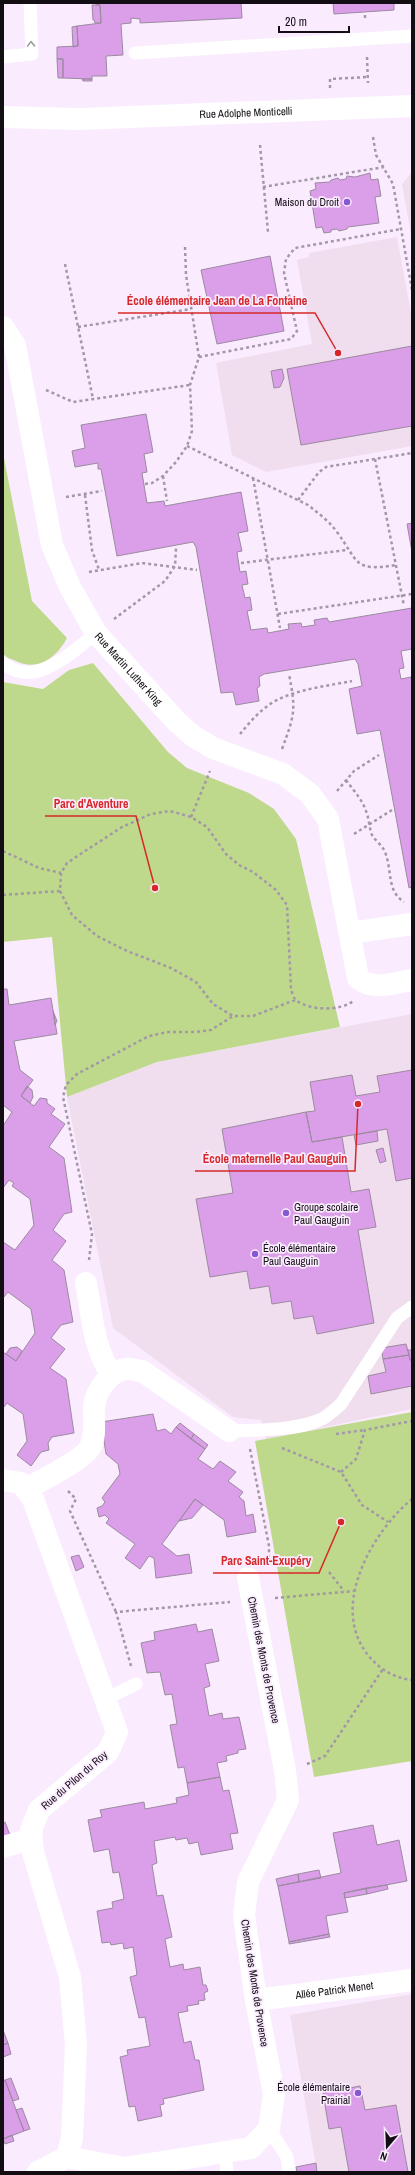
<svg xmlns="http://www.w3.org/2000/svg" width="415" height="2175" font-family="'Archivo Narrow',sans-serif">
<rect width="100%" height="100%" fill="#faecfe"/>
<path fill="#f0dded" d="M412 172V240L402 184Z
M397 237 412 319V446L266 472 232 455 216 363 312 344 297 260 309 257V253Z
M412 1014V1409L266 1439 261 1420 233 1417 113 1328 67 1097 157 1062Z
M412 1994V2172H317L290 2015Z"/>
<path fill="#bfd98c" d="M3 453 32 601 67 638C57 657 38 672 16 661 11 659 6 658 3 653Z
M93 663 168 752 187 768 249 793 274 809 296 839 340 1027 157 1062 67 1097 52 937 3 942V682L43 689 69 670Z
M412 1412V1761L314 1777 255 1441Z"/>
<path fill="#db9ee9" stroke="#9b8b9f" d="M96 3H241L242 18 140 23V19L131 18V23L121 24 123 55 106 56 107 76H92V79L63 78V59H57V47L78 46 77 26 101 23 100 5H96Z
M333 3H394V10L334 14Z
M92 5H100L101 23H95L94 20H93Z
M77 26 78 46 73 47 72 27Z
M57 59H63V78H58Z
M82 79H92V81H83Z
M370 173 371 180 378 179 381 196 375 197 379 223 348 227 347 229 339 231 337 229 331 230V232L324 233 322 227 316 228 310 191 316 189 315 183 330 182 331 180 338 178 340 180 346 179 347 176 355 177Z
M270 256 284 331 217 344 201 270Z
M412 346V426L301 445 287 369Z
M282 369 284 378 280 387 274 388 271 371Z
M146 414 153 452 144 454 147 472 142 473 147 503 164 501 165 506 241 492 248 531 238 533 242 551 237 552 240 572 246 571 248 584 242 585 245 598 250 597 252 610 247 611 251 630 267 628 268 633 289 629 288 624 301 623 302 627 315 625 314 620 327 618 329 622 412 608V649L401 651 404 668 399 669 401 679 411 677 412 683V887L409 888 380 730 357 734 349 689 362 686 358 664 355 659 264 674 259 677 260 686 257 688 259 701 236 705 233 692 221 693 196 547 193 542 117 556 101 469H98V463L75 467 72 451 85 448 81 425Z
M412 523V552L407 524Z
M3 989H7L9 1005 51 998 57 1034 14 1041 20 1070 33 1080 21 1096 34 1106 40 1098 47 1099V1103L55 1109 51 1114 65 1124 49 1147 64 1158 72 1212 64 1214 53 1230 66 1241 52 1260 64 1270 73 1322 61 1325 51 1338 65 1349 50 1368 66 1379 74 1433 52 1437 48 1443 49 1450 41 1452 31 1466 17 1455 27 1441 23 1414 7 1403 3 1408V1352L16 1361 35 1333 31 1309 8 1292 3 1298V1242L15 1250 34 1225 30 1199 12 1186 14 1183 9 1180 3 1188V1126L12 1112 3 1105Z
M53 1011 57 1021 55 1025Z
M412 1070V1178L396 1181 387 1129 312 1142 306 1112 315 1111 310 1082 352 1075 356 1096 380 1092 377 1076Z
M27 1086 32 1090 33 1097 30 1103 21 1096Z
M306 1112 312 1142 342 1137 351 1192 369 1189 376 1227 358 1230 374 1323 317 1334 313 1316 294 1319 291 1301 272 1304 269 1286 250 1289 247 1271 210 1277 196 1199 233 1193 222 1129Z
M377 1131 378 1141 356 1145 354 1135Z
M383 1148 386 1161 380 1163 376 1150Z
M406 1344 409 1355 383 1359 381 1348Z
M17 1347 22 1351 16 1361 6 1354 10 1348Z
M408 1350H412V1360H410Z
M409 1355 410 1360H412V1386L371 1394 368 1376 386 1372 383 1359Z
M153 1414 157 1431 165 1429 171 1434 176 1427 205 1449 198 1459 213 1469 220 1461 236 1472 228 1481 243 1492 239 1497 244 1501 246 1516 253 1514 256 1532 227 1537 224 1520 195 1499 162 1544 177 1556 189 1554 192 1573 156 1578 154 1558 149 1556 140 1569 125 1558 135 1544 106 1523 109 1519 105 1515 99 1517 97 1508 102 1506 105 1502 102 1498 120 1474 118 1464 106 1454 101 1422Z
M180 1423 194 1434 191 1439 176 1427Z
M194 1434 208 1445 205 1449 191 1439Z
M195 1499 203 1505 192 1518 179 1521Z
M79 1555 84 1567 76 1571 71 1557Z
M196 1624 198 1632 212 1629 219 1661 205 1664 210 1686 204 1688 209 1716 222 1713 223 1719 239 1717 246 1749 238 1750V1753L226 1756 227 1761 217 1763 220 1777 187 1783 184 1767 178 1768 170 1725 177 1724 172 1694 165 1695 160 1672 147 1673 141 1643 155 1640 154 1632Z
M220 1777 223 1791 229 1790 238 1833 230 1834 233 1849 201 1855 198 1842 189 1844 187 1838 176 1840 175 1837 154 1841 157 1863 152 1865 157 1896 163 1895 172 1937 165 1939 170 1967 183 1964 184 1970 200 1967 203 1985H206L208 1991 204 1993 205 2000 198 2001 199 2004 187 2006 188 2011 178 2013 184 2043 191 2041 195 2060H199L204 2090 163 2099 164 2104 160 2105 162 2116 138 2121 135 2106 129 2107 120 2057 128 2055 127 2050 150 2046 145 2017 139 2018 130 1977 137 1975 133 1947 124 1949 123 1943 111 1945 110 1942 102 1943 97 1911 113 1908 112 1902 124 1899 119 1872 113 1873 109 1849 94 1852 88 1820 102 1817 100 1810 144 1802 145 1809 177 1803 176 1798 189 1795 187 1783Z
M5 1822 10 1835 3 1838V1823Z
M373 1825 377 1845 399 1840 407 1881 344 1893 348 1912 326 1916 329 1934 289 1942 278 1886 341 1873 333 1833Z
M319 1870 321 1878 299 1882 298 1874Z
M298 1874 299 1882 278 1886 276 1879Z
M387 1885 388 1889 367 1894 366 1888Z
M366 1888 367 1894 345 1898 344 1893Z
M329 1934 330 1937 289 1944V1942Z
M3 2030 8 2043 3 2045Z
M8 2043 11 2054 3 2057V2045Z
M11 2078 19 2099 13 2101 5 2080Z
M5 2080 24 2131 3 2139V2081Z
M360 2086 365 2110 396 2105 408 2172H349L341 2127 329 2129 323 2093Z
M22 2108 30 2129 24 2131 16 2110Z
M12 2135 14 2141 5 2144 3 2139Z
M316 2163 317 2172H297L296 2167Z"/>
<g fill="none" stroke-linecap="round" stroke-linejoin="round">
<path stroke="#a398a6" stroke-width="2.5" stroke-dasharray="3 3" stroke-linecap="butt" d="M365 15V20
M367 57 368 83
M330 88V79L368 77
M373 137 376 155 393 184 412 290
M260 145 268 232
M263 187 384 167
M65 264 93 399
M78 327 191 309
M199 357 291 339 297 331 284 273 286 259 295 248 401 229
M46 390 73 402 190 385
M187 446 308 505C318 513 329 521 337 532 359 562 353 572 396 565
M375 459 404 606
M163 476 167 501
M253 478 280 628
M145 484 152 483 163 476 176 462 187 446 192 431 190 385 199 357 186 275 185 246
M85 495 92 550 99 570
M66 497 102 491
M298 500 319 472 326 467 412 453
M241 563 347 550
M89 572 142 563 197 570
M278 614 412 594
M114 619 165 581 175 566 176 548
M240 734C250 722 261 709 275 701 298 689 327 686 352 681
M282 749C295 714 296 710 289 674
M346 780C353 790 362 799 366 811 369 818 369 827 372 835 376 842 384 846 386 855 392 872 387 891 404 902
M337 791 354 771 379 755
M191 817 210 771
M354 834 392 810
M3 851 39 868 61 873
M3 895 60 891
M295 1000 253 1016H233L213 1004 196 982 171 968 127 951 97 936 72 915 60 891 61 873 67 863 82 853 122 827 151 814 170 811 191 817 207 827 226 854 239 865 253 872 276 890 287 905 291 989C292 992 293 998 296 1000 308 1011 342 1011 353 1001
M89 1260 92 1234 63 1097 66 1085 77 1074 149 1036 168 1032H196L211 1030 233 1016
M336 1434 365 1430
M282 1448 341 1472 362 1505 388 1522
M250 1449 269 1546V1556L264 1563
M341 1472 356 1459 365 1430 412 1421
M68 1491 76 1499 70 1511 116 1612
M412 1499C372 1532 329 1607 368 1655 379 1669 394 1678 412 1680
M329 1572 344 1591
M275 1598 354 1591
M131 1666 116 1612 230 1602
M307 1764 325 1756 383 1669"/>
<path stroke="#fff" stroke-width="13" d="M135 53 412 36
M3 57 32 54 30 3
M3 663C35 690 72 652 96 633
M229 1431C256 1430 296 1431 322 1419 329 1415 335 1409 341 1404L397 1318 412 1307
M106 1699 136 1684
M269 2129 287 2157 289 2172
M225 2152 227 2172"/>
<g stroke="#fff" stroke-width="22">
<path id="s1" d="M3 327 15 345 52 545 70 587 96 633 177 722 193 736 213 748 283 774 310 794 328 819 358 978C373 991 394 983 412 980"/>
<path d="M350 933 412 924"/>
<path d="M86 1283C92 1314 93 1349 112 1375"/>
<path d="M3 1480 21 1483 33 1499 117 1732 108 1752 39 1810 31 1830 33 1852 70 1977 76 2045 72 2138 67 2157"/>
<path d="M26 1489C40 1481 81 1461 89 1449 97 1437 93 1420 94 1406 96 1391 110 1370 126 1369 131 1368 137 1371 142 1371L229 1431"/>
<path d="M3 1847 31 1839"/>
<path id="s2" d="M256 2000 412 1980"/>
<path d="M38 2172 67 2157 124 2168 251 2148 269 2129 274 2094 256 2000 244 1915 248 1882 288 1800 285 1770 248 1578"/>
</g>
<path stroke="#fff" stroke-width="22" id="s3" d="M3 117 80 119 412 106"/>
</g>
<defs><path id="oneway-chevron" d="M-2-3.5L2.5 0L-2 3.5" fill="none" stroke-width="1.6" stroke-linecap="round" stroke-linejoin="round"/></defs>
<use stroke="#a19ea1" href="#oneway-chevron" transform="translate(31 44) rotate(-92)"/>
<g fill="#8658d1" stroke="#faecfe" stroke-width="1.5">
<circle cx="347" cy="202" r="4"/>
<circle cx="286" cy="1213" r="4"/>
<circle cx="255" cy="1254" r="4"/>
<circle cx="358" cy="2093" r="4"/>
</g>
<g text-anchor="middle" stroke-width="3.5" stroke-linejoin="round" paint-order="stroke">
<g font-size="11" fill="#130d14" stroke="#faecfe">
<text dy="4" stroke="none"><textPath href="#s3" startOffset="243">Rue Adolphe Monticelli</textPath></text>
<text dy="4" stroke="none"><textPath href="#s1" startOffset="372">Rue Martin Luther King</textPath></text>
<text transform="translate(264 1660) rotate(79)" y="4">Chemin des Monts de Provence</text>
<text transform="translate(74 1780) rotate(-41)" y="4">Rue du Pilon du Roy</text>
<text transform="translate(255 1983) rotate(81)" y="4">Chemin des Monts de Provence</text>
<text dy="4" stroke="none"><textPath href="#s2" startOffset="79">Allée Patrick Menet</textPath></text>
</g>
<g font-size="11" fill="#130d14" stroke="#faecfe" text-anchor="end">
<text x="339" y="206">Maison du Droit</text>
<text x="294" y="1211" text-anchor="start">Groupe scolaire<tspan x="294" dy="13">Paul Gauguin</tspan></text>
<text x="263" y="1252" text-anchor="start">École élémentaire<tspan x="263" dy="13">Paul Gauguin</tspan></text>
<text x="350" y="2091">École élémentaire<tspan x="350" dy="13">Prairial</tspan></text>
</g>
</g>
<path fill="none" stroke="#d62828" stroke-width="1.5" d="M338 353L315 313H118M155 888L136 816H45M358 1104L355 1171H195M341 1522L319 1573H213"/>
<g fill="#d62828" stroke="#faecfe" stroke-width="1.5">
<circle cx="338" cy="353" r="4"/>
<circle cx="155" cy="888" r="4"/>
<circle cx="358" cy="1104" r="4"/>
<circle cx="341" cy="1522" r="4"/>
</g>
<g font-size="12" text-anchor="middle" font-weight="bold" fill="#d62828" stroke="#faecfe" stroke-width="3.5" stroke-linejoin="round" paint-order="stroke">
<text x="217" y="305">École élémentaire Jean de La Fontaine</text>
<text x="91" y="808">Parc d'Aventure</text>
<text x="275" y="1163">École maternelle Paul Gauguin</text>
<text x="266" y="1565">Parc Saint-Exupéry</text>
</g>
<rect width="415" height="2175" fill="none" stroke="#130d14" stroke-width="8"/>
<g transform="translate(387 2147) rotate(199)" stroke="#faecfe" stroke-width="3" paint-order="stroke">
<path d="M0-3L7 15L0 10L-7 15Z" fill="#130d14"/>
<text y="-6" font-size="11" font-weight="bold" text-anchor="middle" fill="#130d14">N</text>
</g>
<path d="M279 26v6h70v-6" fill="none" stroke="#130d14" stroke-width="2"/>
<text x="285" y="26" font-size="12" fill="#130d14" stroke="#faecfe" stroke-width="3" paint-order="stroke">20 m</text>
</svg>
